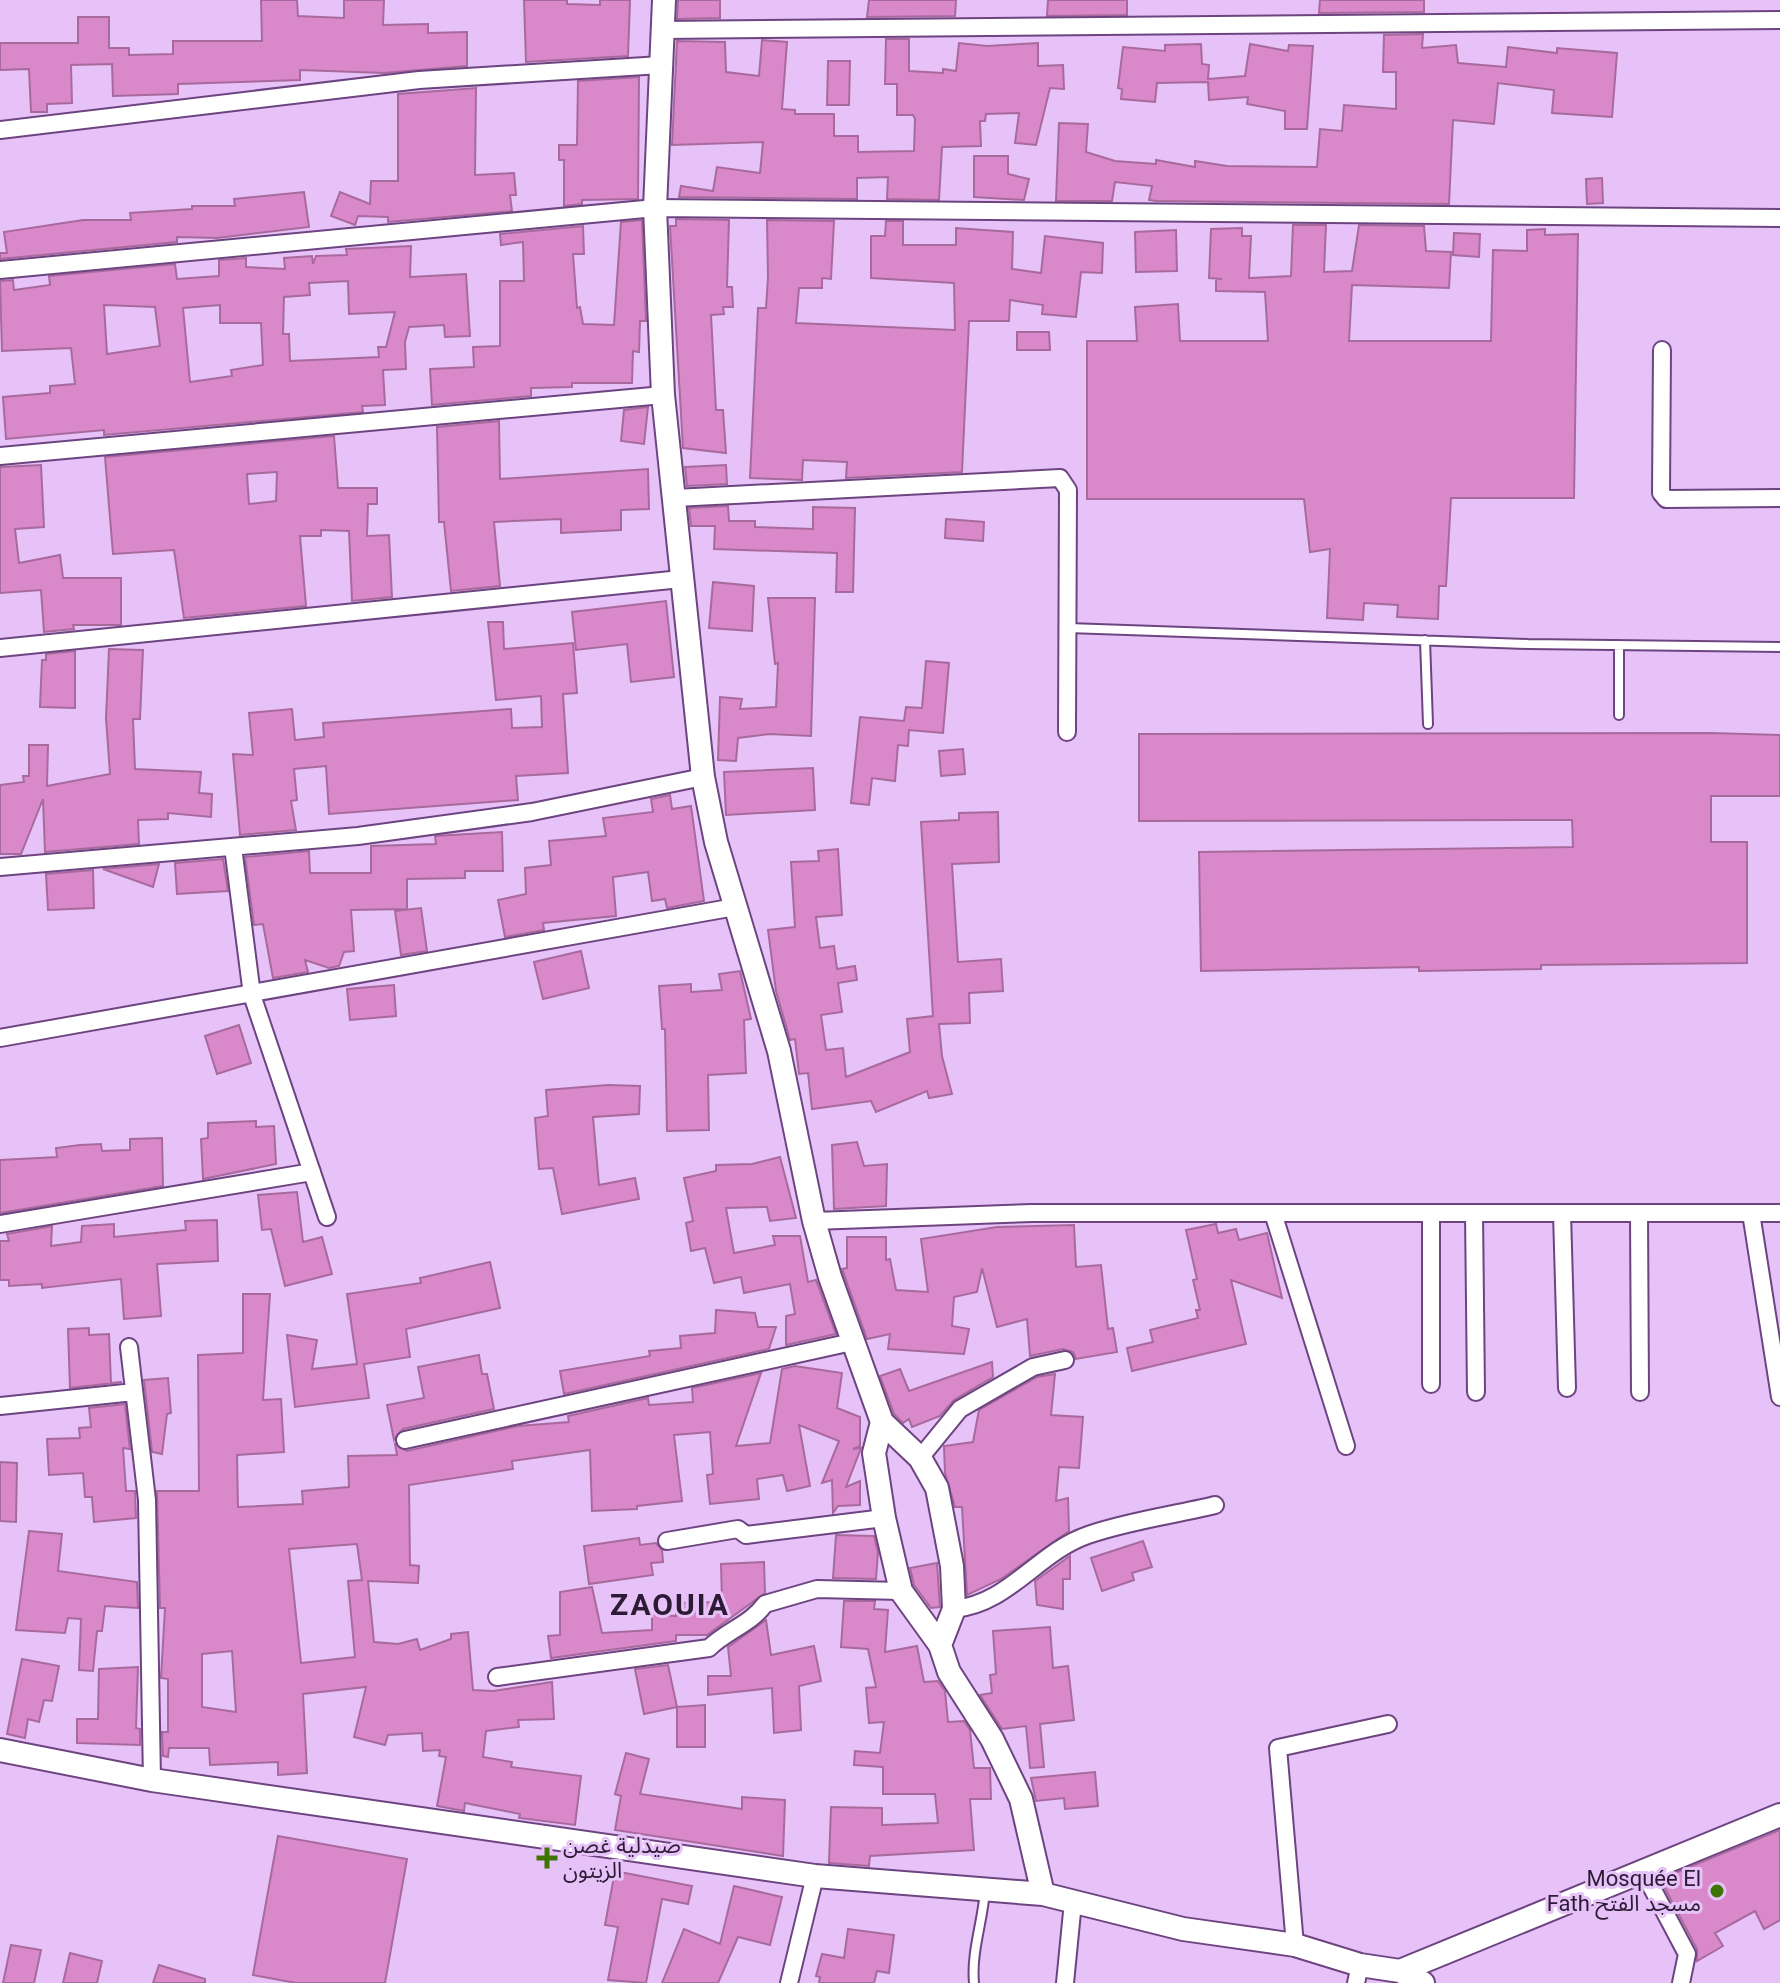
<svg xmlns="http://www.w3.org/2000/svg" width="1780" height="1983" font-family="Roboto,'Noto Sans Arabic',sans-serif">
<rect width="100%" height="100%" fill="#e7c2f9"/>
<path fill="#d988ca" stroke="#a86a9c" stroke-width="2" fill-rule="evenodd" d="M261 0H297L298 16 344 18V0H384L383 25 428 24V33L467 32V66L384 73 300 70V80L178 84V94L113 96 112 64 71 65 72 103 47 104V112H31L29 69 0 70V43H78V17H109V48H129V55L173 54V41H262Z
M524 0H567V4L600 5V0H630L628 56 526 62Z
M678 0H720V18L677 19Z
M869 0H956L955 16 867 17Z
M1048 0H1127V15L1047 16Z
M1320 0H1424V12L1319 13Z
M1423 34 1422 48 1456 45 1458 63 1506 67 1508 47 1557 53V48L1617 53 1612 117 1552 113 1554 90 1498 83 1494 124 1453 120 1449 204 1156 201 1149 200 1152 186 1115 182 1112 201H1056L1059 123 1088 124 1086 152 1115 161 1156 164V160L1195 167V161L1227 166 1317 167 1320 129 1342 131 1344 105 1396 109V72H1383L1384 35Z
M886 39H909V71L943 73V69L956 71 959 43 987 46 1038 43V66L1063 65 1064 89 1050 88 1036 145 1015 143 1019 113 986 114 985 121H980L981 146 942 147 939 200 887 199 888 177 857 178V199L679 197 681 186 713 191 717 167 760 173 763 142 672 145 677 41 725 42 726 72 759 76 762 40 787 42 782 109 795 110V114H834V136H858V152L914 151 915 119 913 115H897V84H885Z
M1201 44 1202 64 1209 65 1208 79 1245 76 1250 44 1288 51 1289 45 1313 46 1307 129H1285V111L1247 104 1248 97 1209 100 1208 82 1157 83 1155 102 1121 99 1122 89 1118 88 1123 47 1165 51V45Z
M828 61H850L849 105H827Z
M639 77 638 199 582 200V204L564 206V160H559V145H577L578 81Z
M476 88 475 175 514 173 516 195H510L512 211 388 222V217L358 216 355 225 331 216 340 192 370 204 371 181H398V94Z
M974 156H1008V174L1029 179 1024 200 974 197Z
M1602 178 1603 203 1587 204 1586 179Z
M304 192 309 227 217 238 177 237V242L0 259V253H7L4 232 83 220H131L130 213 192 209V206H235L234 199Z
M676 219 729 220 727 287H732L733 307H723L724 314 711 315 716 410H723L726 453 683 448 670 226H676Z
M642 220 646 321H640L639 352 633 351 632 383H572V387L531 388V396L432 405 430 369 474 367 473 347 500 346V281H524L523 242 501 245 500 234 583 226 584 254H573L577 308 580 307 583 324 614 325 621 222Z
M767 220 834 221 831 279 822 278V288H799L796 323 955 330 954 283 871 278V236H885L886 221H903V245H956V228L1013 232 1012 269 1041 273 1045 236 1103 243 1102 273 1081 272 1076 317 1042 314 1043 305 1010 300 1009 321H969L962 472 846 478 847 462 803 460 802 480 750 478 758 308H766L768 277Z
M1293 225H1326L1324 272 1352 271 1359 225 1424 226 1426 251 1451 252 1449 288 1352 285 1349 341H1491L1493 250 1527 251V230L1545 229V235L1578 234 1574 498H1451L1446 586H1439L1438 619 1397 617 1398 605 1364 603 1363 620 1327 618 1330 549 1310 552 1304 499H1087V341H1137L1135 307 1178 304 1180 341H1268L1265 292 1216 291V279H1222L1209 278 1211 229 1242 228V236H1251L1249 278 1291 276Z
M1176 230 1177 271 1136 272 1135 232Z
M1454 233 1480 234 1479 257 1453 255Z
M411 246 410 277 466 274 470 336 445 337 444 325 409 327 405 342 406 369 383 370 385 405 362 406 363 412 104 435V430L6 439 3 397 50 393V386L75 384 71 348 2 351 0 281 13 280 14 290 50 285 49 276 175 264 177 279 219 276V260L246 258V267L285 269 284 258 312 256 313 264 316 256 347 255 346 249ZM348 281 349 314 395 312 386 347H378L379 357 290 361 289 334H283L284 297 310 295 309 283ZM104 305 155 307 160 346 107 354ZM220 305V323H261L263 365 231 370 232 376 190 382 183 308Z
M1017 332H1049L1050 350H1017Z
M648 407 644 444 621 441 624 410Z
M499 421 500 479 648 469 649 509 621 510V530L561 533V519L494 522 500 586 451 591 444 522H439L437 427Z
M334 436 338 488H377V504H368L367 536 389 535 392 597 352 601 349 531 321 530V536H300L306 606 184 618 174 550 113 554 105 457ZM277 472 276 501 249 504 247 474Z
M41 465 44 527 15 529 19 563 60 555 63 578H121V625H73L74 629 44 632 41 590 0 593V467Z
M726 465 727 484 687 486 685 467Z
M728 506 729 521H755V527L813 529V507L855 508 853 592H836L837 553 714 549 715 526H691L689 508Z
M946 519 984 522 983 541 945 538Z
M713 582 754 586 752 631 709 628Z
M768 598H815L811 736 769 734 738 738 736 761 718 760 720 697 742 699 740 709 776 707 778 663 775 664Z
M666 601 674 677 631 682 627 644 576 650 572 612Z
M488 622H503L504 649 573 643 577 693 563 694 568 773 516 776 518 800 329 814 326 766 294 769 297 800 291 801 296 830 240 835 233 754 253 755 249 713 292 709 295 740 324 737 323 723 511 709 512 728 542 727 541 696 496 700Z
M109 649 143 650 140 719H133L135 769 201 772 199 793 212 794 211 817 168 813V819L138 820 139 844 45 852 43 799 21 854H0V785L24 782 23 776H29V745H48L47 786 110 774 106 718Z
M75 651V708L40 707 42 660H46V654Z
M926 661 949 663 943 733 909 730 908 746 898 745 895 781 872 778 869 805 851 803 860 717 904 721 906 707 922 708Z
M1711 733 1780 735V796H1711V842H1747V963L1541 965V969L1419 971V967L1201 971 1199 852 1573 847 1572 820 1139 821V734Z
M963 749 965 774 941 776 939 751Z
M813 768 815 810 726 815 724 772Z
M670 795 672 809 691 806 704 901 667 908 665 899 652 901 648 872 613 877 616 916 543 923 544 930 505 937 498 900 526 894 525 868 551 865 549 841 606 836 603 818 653 812 651 799Z
M998 812 999 862 952 864 958 962 1001 959 1003 991 969 993 970 1023 939 1024 942 1056 952 1094 929 1098 927 1091 876 1112 871 1101 812 1109 808 1073 799 1074 795 1039 790 1040 776 991 768 930 795 927 791 862 819 861 818 851 838 849 842 915 816 917 820 948 834 946 837 969 855 966 857 980 838 983 842 1012 821 1015 826 1050 843 1048 846 1077 910 1052 907 1019 933 1016 921 822 959 820V813Z
M502 832 503 871H465V878L407 879V909L351 910 354 951 344 952 339 966 329 968 305 960 308 972 273 978 263 924 254 925 245 857 309 851 310 873H371V846L436 844 435 836Z
M223 859 228 891 177 894 175 863Z
M159 864 153 887 103 869Z
M93 870 94 908 48 910 46 874Z
M421 908 427 951 401 955 395 911Z
M581 951 589 988 543 999 534 962Z
M740 971 751 1019 744 1020 746 1073 708 1075 709 1130 667 1131 665 1029H662L659 986 691 984V992L722 990 719 974Z
M394 985 396 1016 350 1020 347 989Z
M239 1025 251 1063 217 1074 205 1036Z
M608 1085 640 1086 639 1114 593 1117 599 1185 635 1178 639 1199 562 1214 553 1168 539 1169 535 1118 548 1116 546 1090Z
M256 1121V1127L274 1126 276 1164 203 1179 201 1139 208 1138V1123Z
M162 1138 163 1186 0 1213V1160L57 1157 56 1148 80 1145 101 1144 102 1151 130 1150V1139Z
M857 1142 864 1166 887 1164 886 1206 834 1209 832 1145Z
M780 1157 796 1218 770 1221 767 1207 726 1208 734 1253 775 1245 773 1236H800L808 1282 816 1280 836 1334 786 1345V1316L795 1314 790 1284 744 1293 741 1277 714 1283 705 1248 691 1251 686 1223 693 1221 684 1178 716 1171V1165L752 1164Z
M297 1192 303 1242 322 1237 332 1274 285 1286 271 1229 262 1230 258 1195Z
M217 1220 218 1261 157 1264 161 1316 124 1319 121 1279 42 1288V1284L9 1286V1280H0V1241H9L7 1234 52 1226 51 1246 81 1242 82 1226 114 1224V1237L186 1230 185 1221Z
M1216 1224 1218 1233 1236 1229 1239 1240 1267 1233 1282 1298 1231 1280 1246 1344 1132 1371 1127 1348 1153 1342 1150 1330 1198 1318 1196 1310H1200L1193 1280 1197 1279 1186 1230Z
M1074 1225 1076 1267 1101 1265 1108 1329 1113 1328 1117 1352 1076 1359 1073 1352 1063 1349 1030 1356 1027 1319 997 1327 982 1268 977 1292 954 1297 952 1326 969 1329 964 1354 888 1349 890 1334 867 1339 842 1269 847 1268V1237H886V1260L890 1259 896 1290 928 1292 921 1239 997 1227Z
M490 1262 500 1308 406 1329 410 1357 364 1364 369 1398 295 1407 287 1335 317 1340 312 1369 357 1364 347 1294 421 1283 420 1278Z
M243 1294H270L263 1400 281 1399 284 1452 237 1455 238 1507 303 1504 302 1491 349 1487 348 1456 397 1455 395 1444 407 1451 518 1426 569 1422 568 1416 648 1398 649 1405 693 1402 692 1388 761 1373 736 1446 770 1443 782 1369 795 1366 842 1373 837 1408 860 1417V1446L853 1449 861 1448 846 1487 860 1481V1505L838 1506 833 1513 832 1480 822 1483 839 1441 799 1425 810 1486 787 1491 783 1475 757 1479 759 1499 710 1504 707 1475 713 1474 710 1432 674 1435 682 1501 637 1506V1509L592 1511 590 1450 512 1461 513 1469 409 1485 410 1565 419 1566 418 1583 368 1581 374 1642 398 1644 417 1639 420 1650 451 1639V1634L468 1632 473 1690 493 1691 552 1682 554 1719 518 1720 519 1727 486 1731 483 1757 512 1762 511 1767 581 1776 575 1825 519 1818 520 1814 465 1803 464 1811 437 1806 446 1757 439 1756 440 1750 423 1751 422 1733 388 1735 385 1745 354 1737 366 1687 303 1694 307 1773 278 1775V1762L210 1765 209 1748H169L168 1757 163 1756 162 1732H168V1679L161 1678 165 1608H160L157 1491H199L198 1355 243 1353ZM357 1544 362 1580 348 1581 355 1657 301 1663 289 1549ZM232 1651 236 1712 202 1707V1654Z
M716 1310 755 1313 758 1327H776L769 1349 564 1394 560 1371 650 1356 649 1351 681 1348 680 1336 715 1333Z
M89 1328V1335L109 1334 111 1383 122 1382 70 1388 68 1329Z
M479 1355 482 1374H487L494 1409 403 1429 394 1440 387 1405 424 1398 418 1367Z
M992 1362 993 1377 954 1400 940 1416 912 1427 909 1419 903 1423 894 1414 880 1376 900 1369 909 1391Z
M1055 1374 1051 1415 1083 1417 1079 1468 1059 1467 1056 1501 1068 1498 1069 1531 1001 1579 967 1595 962 1507H955L945 1473 944 1446 973 1442 979 1410 1037 1377Z
M168 1378 171 1413 167 1414 162 1454 152 1452 144 1380Z
M125 1404 130 1449 123 1448 126 1491H135L136 1518 94 1522 92 1497H85L83 1473 49 1475 47 1439 80 1438 79 1428 91 1427 89 1408Z
M0 1462 17 1463 16 1522 0 1521Z
M29 1531 62 1534 58 1571 137 1582 138 1608 105 1606 102 1631H97L93 1671 79 1670 81 1619 68 1618 65 1633 16 1630Z
M836 1535 874 1536 878 1552 876 1579 833 1578Z
M639 1538 640 1545 656 1543 662 1550 663 1562 651 1563 653 1575 589 1584 584 1546Z
M1143 1541 1152 1567 1132 1573 1134 1580 1102 1591 1091 1558Z
M1070 1556V1579H1063V1609L1037 1605 1035 1581Z
M764 1562 765 1593 707 1635H676V1641L551 1658 548 1636 560 1635V1592L592 1587 602 1633 652 1630V1615L676 1616V1603L722 1602 721 1564Z
M937 1563 940 1607 931 1608 914 1585 910 1568Z
M844 1601H875L874 1609 888 1610 885 1652 917 1646 924 1682 938 1681 945 1691 948 1722 964 1721 970 1730 974 1768H990L991 1799H970L974 1850 870 1856 869 1866 829 1863 831 1807 882 1808V1825L938 1823 935 1794H883V1767L854 1765 855 1751 880 1753 884 1722 869 1723 866 1688 876 1687 868 1649 841 1647Z
M766 1620 771 1655 814 1646 821 1681 799 1686 801 1730 774 1733 772 1688 708 1695V1676H731L728 1647Z
M1050 1627 1053 1668 1068 1666 1074 1720 1040 1724 1044 1767 1030 1768 1026 1726 1002 1729 980 1695 992 1693 990 1675 996 1674 993 1631Z
M22 1659 59 1666 52 1701 44 1700 39 1722 28 1719 25 1738 7 1734Z
M668 1665 677 1707 705 1705V1747H677V1707L644 1714 635 1669Z
M138 1667 136 1728 140 1729V1745L77 1743V1719H98L99 1669Z
M626 1753 649 1759 640 1794 742 1809V1797L785 1800 783 1856 615 1830 621 1796 615 1794Z
M1095 1772 1098 1806 1065 1809 1064 1798 1036 1801 1031 1778Z
M1780 1830V1920L1764 1929 1755 1911 1715 1933 1723 1946 1697 1961V1949L1660 1879Z
M278 1836 407 1859 385 1983H296L253 1975Z
M615 1871 692 1886 688 1904 662 1899 646 1983 608 1980 618 1927 605 1925Z
M734 1886 782 1897 770 1945 738 1937 718 1983H662L684 1929 720 1944Z
M848 1929 894 1935 889 1973 877 1971 874 1983H819L820 1977 816 1976 822 1954 844 1958Z
M11 1945 41 1950 34 1983H3Z
M70 1953 102 1961 97 1983H63Z
M159 1965 205 1979V1983H153Z"/>
<g fill="none" stroke-linecap="round" stroke-linejoin="round">
<g stroke="#6d4480" stroke-width="12">
<path id="lane" d="M1068 628 1528 644 1780 647
M1425 640 1428 724
M1619 715V645
M974 1983C971 1952 983 1921 985 1890"/>
</g>
<g stroke="#6d4480" stroke-width="20">
<path id="street" d="M662 30 1780 20
M0 130 419 80 661 65
M0 270 655 208 1780 218
M1662 350 1661 493 1666 499 1780 498
M0 456 663 395
M675 498 1060 478 1068 490 1067 732
M0 648 681 579
M233 847 252 995 327 1217
M0 867 358 836 532 812 703 777
M0 1038 735 907
M1273 1213 1346 1446
M1431 1213V1384
M1474 1213 1476 1392
M1562 1213 1567 1388
M1639 1213 1640 1392
M1751 1213 1780 1397
M814 1221 1032 1213H1780
M0 1224 312 1172
M129 1347 147 1500 152 1780
M0 1406 134 1392
M405 1440 852 1342
M920 1458 960 1409 1033 1367 1065 1360
M667 1541 738 1529 746 1535 884 1518
M954 1609C1009 1604 1038 1552 1088 1535 1128 1521 1174 1515 1215 1505
M497 1677 709 1648C726 1631 751 1624 765 1604L817 1589 901 1591
M1643 1871 1687 1954 1681 1983
M1295 1945 1278 1748 1388 1724
M789 1983 815 1876
M1065 1983 1073 1902
M1356 1983 1360 1965"/>
</g>
<g stroke="#6d4480" stroke-width="26">
<path id="secondary" d="M664 0 655 208 663 395 703 777 716 842 779 1051 814 1221 830 1277 882 1422 920 1458 937 1488 952 1566 954 1609 940 1645
M882 1422 874 1453 884 1518 901 1591 940 1645 949 1672 992 1739 1021 1799 1043 1894
M0 1750 152 1780 815 1876 1043 1894 1183 1929 1295 1945 1360 1965 1400 1971 1423 1983
M1400 1971 1780 1815"/>
</g>
<use href="#lane" stroke="#fff" stroke-width="8"/>
<use href="#street" stroke="#fff" stroke-width="16"/>
<use href="#secondary" stroke="#fff" stroke-width="22"/>
</g>
<g fill="#3e7401" stroke="#e7c2f9" stroke-width="3">
<path d="M543 1846h8v8h8v8h-8v8h-8v-8h-8v-8h8z"/>
<circle cx="1717" cy="1891" r="8"/>
</g>
<g text-anchor="middle" stroke-width="6" stroke-linejoin="round" paint-order="stroke">
<g font-size="22" fill="#2d1b35" stroke="#e7c2f9" text-anchor="start">
<text x="563" y="1853">صيدلية غصن<tspan x="563" dy="25">الزيتون</tspan></text>
<text x="1701" y="1886" text-anchor="end">Mosquée El<tspan x="1701" dy="25">Fath مسجد الفتح</tspan></text>
</g>
<g font-size="30" font-weight="bold" letter-spacing="2" fill="#2d1b35" stroke="#e7c2f9">
<text x="670" y="1615">ZAOUIA</text>
</g>
</g>
</svg>
